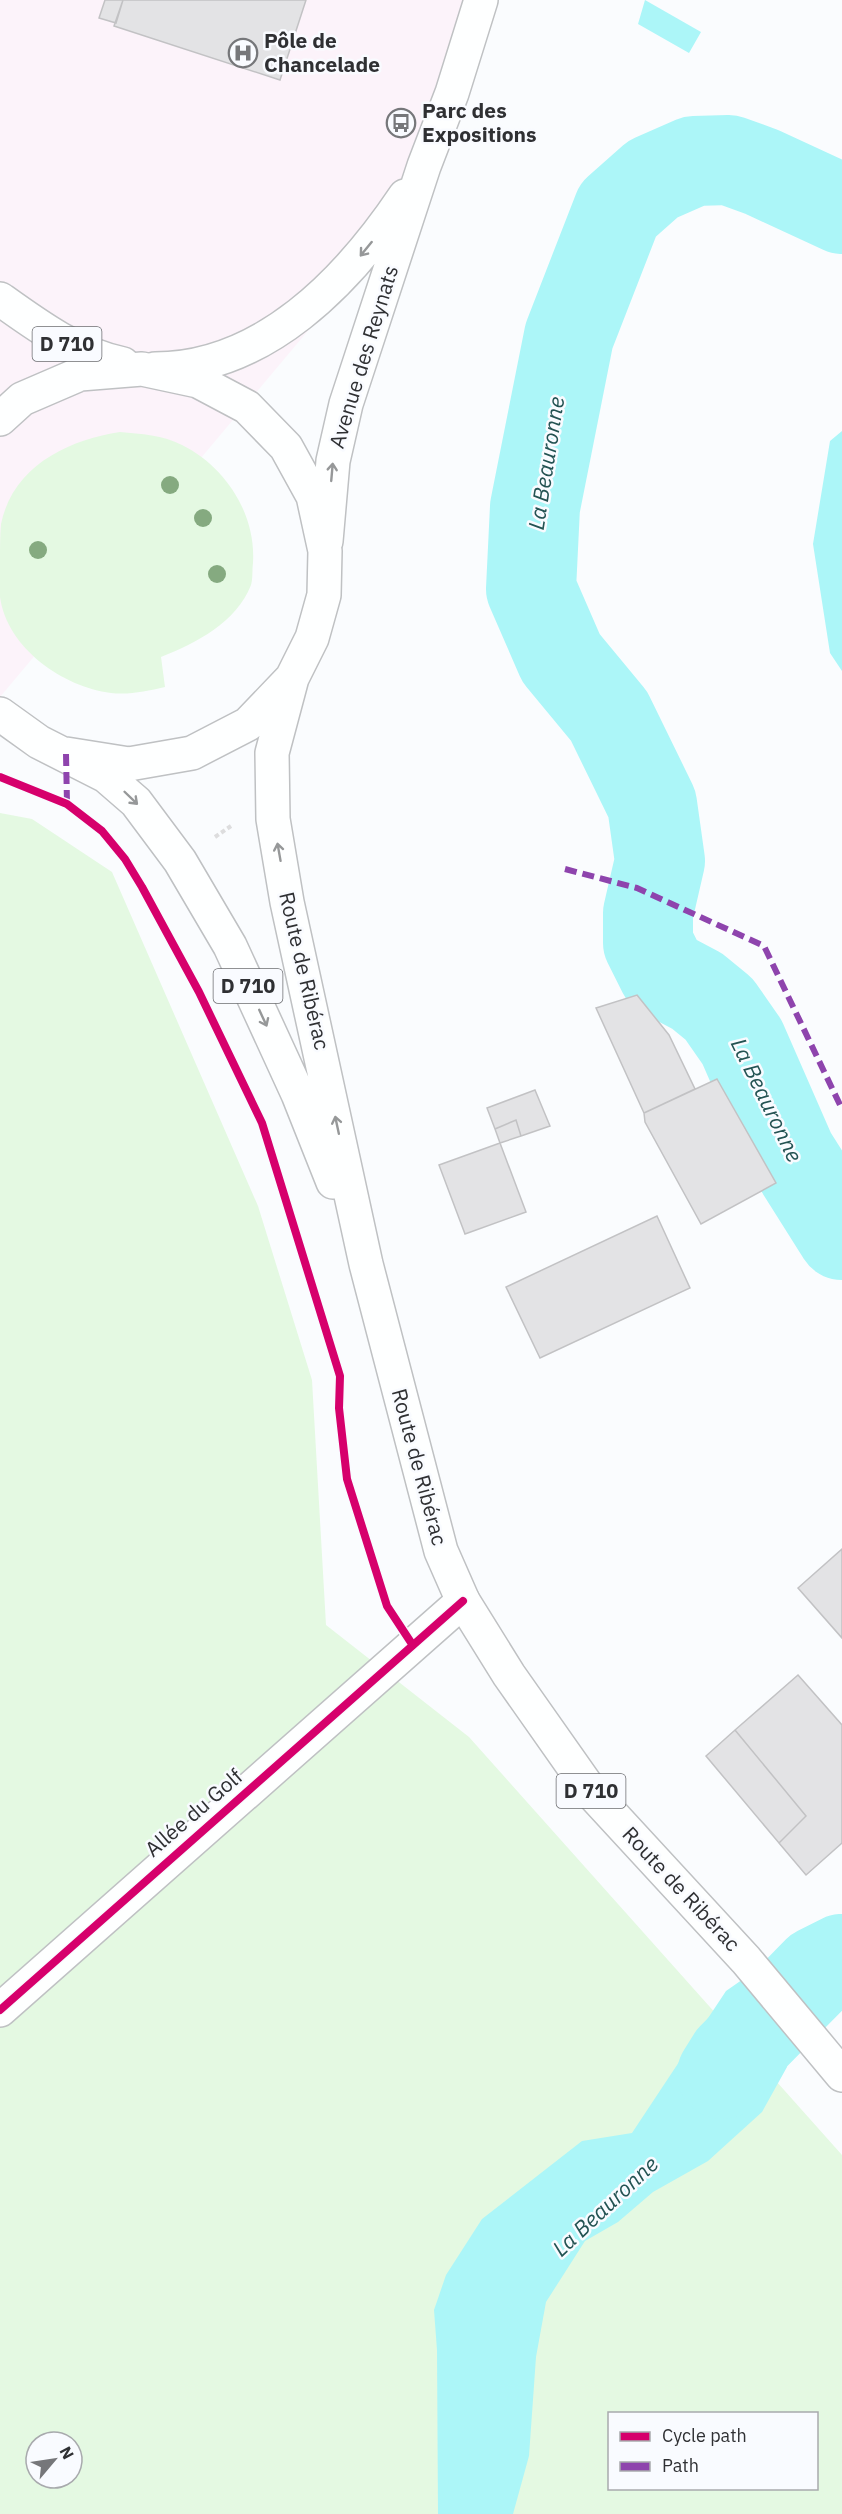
<svg xmlns="http://www.w3.org/2000/svg" width="842" height="2514" font-family="'IBM Plex Sans',sans-serif">
<rect width="100%" height="100%" fill="#fafcfe"/>
<path fill="#fcf3fa" d="M0 0H467L428 188 0 697Z"/>
<path fill="#e4f9e2" fill-rule="evenodd" d="M120 432C141 434 163 435 182 445 226 467 256 514 253 563 252 570 253 579 251 585 236 623 196 643 161 657L165 687C147 691 130 695 111 693 63 687 7 648 0 597 0 585 0 572 0 560 0 548 0 535 1 524 13 466 68 440 120 432Z
M0 813 32 819 112 872 258 1206 312 1380 326 1625 469 1737 842 2155V2514H0ZM610 2414H816V2488H610ZM36 2442H72V2478H36Z"/>
<path fill="#acf6f8" d="M645 0 701 32 689 53 638 24Z
M842 431V671L830 653 813 544 830 441Z
M782 1952 820 2001 790 2044 787 2067 762 2112 708 2161 653 2192 618 2222 585 2241 546 2302 536 2357 529 2456 513 2514H438L437 2350 434 2310 446 2275 482 2219 582 2141 632 2133 726 1991Z"/>
<g fill="none" stroke-linecap="round" stroke-linejoin="round">
<path stroke="#acf6f8" stroke-width="90" d="M842 209 762 172 729 160 694 161 653 179 618 210 569 336 535 507 531 589 561 658 609 716 652 804 660 861 648 913V943L663 973 697 991 719 1009 742 1042 791 1154 842 1235
M722 2074 732 2058 818 1971 842 1959"/>
</g>
<path fill="#e3e3e5" stroke="#c2c2c4" stroke-width="1.5" d="M105 0H123L116 23 99 18Z
M123 0H306L280 80 114 26Z
M637 995 669 1035 695 1089 644 1113 596 1008Z
M717 1079 776 1183 701 1224 645 1122 644 1113Z
M535 1090 550 1126 521 1136 516 1120 495 1129 487 1108Z
M516 1120 521 1136 500 1143 495 1129Z
M500 1143 526 1212 465 1234 439 1165Z
M657 1216 690 1288 540 1358 506 1287Z
M842 1549V1638L798 1588Z
M798 1675 842 1725V1843L806 1875 779 1843 806 1816 735 1730Z
M735 1730 806 1816 779 1843 706 1756Z"/>
<g fill="none" stroke-linecap="round" stroke-linejoin="round">
<g stroke="#bfc1c3" stroke-width="36">
<path id="street" d="M0 2010 463 1601"/>
</g>
<g stroke="#bfc1c3" stroke-width="36">
<path id="secondary" d="M155 369C264 369 348 281 405 196
M326 541 333 461 346 404 424 166 452 93 481 0"/>
</g>
<g stroke="#bfc1c3" stroke-width="36">
<path id="primary" d="M0 299C39 327 76 354 123 364
M0 419 22 399 80 374 142 369 198 381 247 407 286 447 313 496 325 551 324 595 312 638 292 678 248 724 192 753 129 764 66 754
M292 678 272 753 273 819 287 902 366 1264 441 1551 463 1601 509 1675 592 1793 746 1960 842 2075
M0 714 39 742 106 776 136 802 180 861 230 946 298 1094 333 1182"/>
</g>
<path stroke="#ddddde" stroke-width="4" stroke-dasharray="4.5 3" stroke-linecap="butt" d="M215 837 231 826"/>
<use href="#street" stroke="#feffff" stroke-width="33"/>
<use href="#secondary" stroke="#feffff" stroke-width="33"/>
<use href="#primary" stroke="#feffff" stroke-width="33"/>
<path stroke="#8e44ad" stroke-width="6" stroke-dasharray="12 6" stroke-linecap="butt" d="M66 754 67 804
M565 869 637 888 764 946 842 1109"/>
<g stroke="#f9fbff" stroke-width="11">
<path id="cycleway" d="M0 777 67 804 102 831 125 859 142 887 199 992 262 1123 340 1376 339 1408 347 1479 387 1606 412 1644
M0 2010 463 1601"/>
</g>
<use href="#cycleway" stroke="#d6006c" stroke-width="8"/>
</g>
<g fill="#85aa80">
<circle cx="170" cy="485" r="9"/>
<circle cx="203" cy="518" r="9"/>
<circle cx="38" cy="550" r="9"/>
<circle cx="217" cy="574" r="9"/>
</g>
<defs><path id="oneway-shaft" d="M-6 0H5M1.5-3L5.5 0L1.5 3" fill="none" stroke-width="1.6" stroke-linecap="round" stroke-linejoin="round" transform="scale(1.5)"/></defs>
<g stroke="#969899">
<use href="#oneway-shaft" transform="translate(366 249) rotate(129)"/>
<use href="#oneway-shaft" transform="translate(332 472) rotate(-85)"/>
<use href="#oneway-shaft" transform="translate(131 798) rotate(44)"/>
<use href="#oneway-shaft" transform="translate(279 852) rotate(-100)"/>
<use href="#oneway-shaft" transform="translate(263 1018) rotate(65)"/>
<use href="#oneway-shaft" transform="translate(337 1125) rotate(-102)"/>
</g>
<defs>
<g id="hospital-ring" transform="scale(1.5)"><circle r="9.5" fill="#f9fbff" stroke="#76777a" stroke-width="1.5"/><path d="M-5-5h3v3.5h4V-5h3V5h-3V1.5h-4V5h-3Z" fill="#76777a"/></g>
<g id="bus-ring" transform="scale(1.5)"><circle r="9.5" fill="#f9fbff" stroke="#76777a" stroke-width="1.5"/><path d="M-5-6H5V4H4V6H2V4H-2V6H-4V4H-5ZM-3.5-4V0h7V-4ZM-3.5 1.2v1.5H-2V1.2ZM2 1.2v1.5H3.5V1.2Z" fill="#76777a"/></g>
</defs>
<g fill-rule="evenodd">
<use href="#hospital-ring" x="243" y="53"/>
<use href="#bus-ring" x="401" y="123"/>
</g>
<g text-anchor="middle" stroke-width="5" stroke-linejoin="round" paint-order="stroke">
<g fill="#f9fbff" stroke="#6c6d70" stroke-width="1.5">
<rect x="32.5" y="327" width="69" height="34" rx="4.5"/>
<rect x="213.5" y="969" width="69" height="34" rx="4.5"/>
<rect x="556.5" y="1774" width="69" height="34" rx="4.5"/>
</g>
<g font-size="20" font-weight="bold" fill="#2f3033">
<text x="67" y="351">D 710</text>
<text x="248" y="993">D 710</text>
<text x="591" y="1798">D 710</text>
</g>
<g font-size="21" font-weight="bold" fill="#2f3033" stroke="#f9fbff" text-anchor="start">
<text x="264" y="48">Pôle de<tspan x="264" dy="24">Chancelade</tspan></text>
<text x="422" y="118">Parc des<tspan x="422" dy="24">Expositions</tspan></text>
</g>
<g font-size="21" fill="#2f3033" stroke="#f9fbff">
<text transform="translate(364 357) rotate(-73)" y="7">Avenue des Reynats</text>
<text transform="translate(304 971) rotate(77)" y="7">Route de Ribérac</text>
<text transform="translate(419 1467) rotate(75)" y="7">Route de Ribérac</text>
<text transform="translate(194 1813) rotate(-41)" y="7">Allée du Golf</text>
<text transform="translate(681 1889) rotate(47)" y="7">Route de Ribérac</text>
</g>
<g font-size="22" font-style="italic" fill="#235353" stroke="#f9fbff">
<text transform="translate(546 463) rotate(-81)" y="8">La Beauronne</text>
<text transform="translate(767 1100) rotate(64)" y="8">La Beauronne</text>
<text transform="translate(605 2206) rotate(-43)" y="8">La Beauronne</text>
</g>
</g>
<rect x="608" y="2412" width="210" height="78" fill="#f9fbff" stroke="#a8aaad" stroke-width="1.5"/>
<rect x="620" y="2432" width="30" height="9" fill="#d6006c" stroke="#a8aaad" stroke-width="1.5"/>
<text x="662" y="2442" font-size="18" fill="#2f3033">Cycle path</text>
<rect x="620" y="2462" width="30" height="9" fill="#8e44ad" stroke="#a8aaad" stroke-width="1.5"/>
<text x="662" y="2472" font-size="18" fill="#2f3033">Path</text>
<g transform="translate(54 2460) rotate(61)"><circle r="28" fill="#f9fbff" stroke="#a8aaad" stroke-width="1.5"/>
<path d="M0-4.5L10 22L0 15L-10 22Z" fill="#76777a"/>
<text y="-9" font-size="16" font-weight="bold" text-anchor="middle" fill="#2f3033">N</text>
</g>
</svg>
